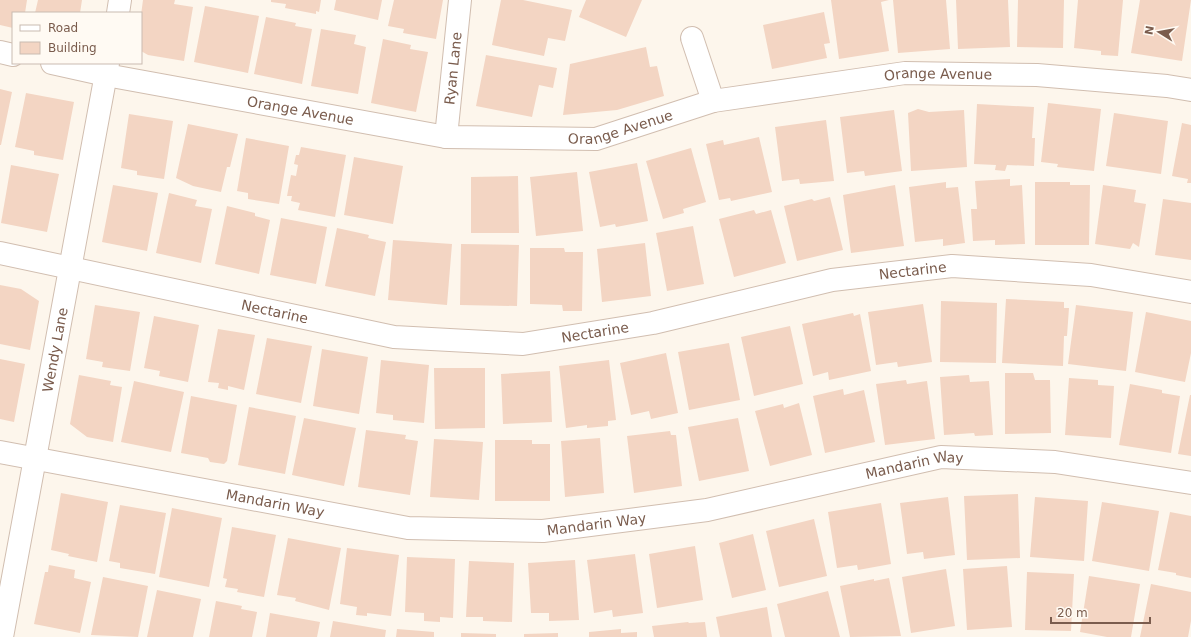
<svg xmlns="http://www.w3.org/2000/svg" width="1191" height="637" font-family="'DejaVu Sans',sans-serif">
<rect width="100%" height="100%" fill="#fdf6ec"/>
<path fill="#f3d5c3" d="M0 0H27L25 13H13V28L0 25Z
M38 0H82L80 13H35Z
M143 0H175L174 4 193 7 184 61 148 55 141 51V15Z
M271 0H321L319 12 316 11V14L285 8 286 4 271 2Z
M336 0H382L378 20 334 10Z
M394 0H443L436 39 403 33 404 29 388 26Z
M501 0H523L572 10 565 41 548 38 544 56 492 45Z
M586 0H642L626 37 579 17Z
M831 0H889L881 2 889 51 839 59Z
M893 0H946L950 49 898 53Z
M956 0H1008L1010 47 958 49Z
M1018 0H1064L1063 48 1017 47Z
M1078 0H1123L1118 56 1101 55V51L1074 48Z
M1140 0H1191L1182 61 1131 53Z
M205 6 259 16 248 73 194 62Z
M824 12 830 43 824 44 827 58 772 69 763 25Z
M266 17 296 23 295 26 312 29 302 84 254 74Z
M321 29 356 35 354 44 366 47 358 94 311 86Z
M383 39 411 45 410 49 428 52 416 112 371 103Z
M646 47 650 67 657 66 664 96 617 110 563 115 570 64Z
M486 55 557 68 553 88 539 85 532 117 476 106Z
M0 89 12 92 1 145H0Z
M26 93 74 102 63 160 34 155V151L15 147Z
M1048 103 1101 109 1094 171 1057 167 1058 164 1041 162Z
M977 104 1034 107 1032 138H1035L1034 166 1007 165 1005 171 995 170 996 165 974 164Z
M918 109 929 112 964 110 967 167 911 171 908 113Z
M894 110 902 171 865 176 864 171 847 173 840 117Z
M1114 113 1168 121 1161 174 1106 166Z
M129 114 173 121 164 179 137 175V171L121 168Z
M826 120 834 181 800 184 799 179 782 181 775 127Z
M1182 123 1191 125V183H1187L1188 179 1172 176Z
M188 124 238 134 230 167H227L221 192 193 186 176 178Z
M759 137 772 192 731 201 730 198 719 200 706 144 723 140 724 145Z
M246 138 289 146 279 204 248 199V193L237 191Z
M301 147 346 155 335 217 298 210 300 203 291 201 292 196H287L291 175 296 176 298 165 294 164 296 155H299Z
M691 148 706 202 683 209 684 213 663 219 646 161Z
M354 157 403 166 393 224 344 215Z
M637 163 648 221 616 227 615 224 600 227 589 172Z
M11 165 59 174 47 232 1 223Z
M577 172 583 231 536 236 530 177Z
M518 176 519 233H471V177Z
M1010 179V186L1022 185 1025 244 995 245V240L973 241 971 209H977L975 181Z
M946 182V188L958 187 965 243 943 246V239L915 242 909 187Z
M1035 182H1070V185H1090L1089 245H1035Z
M113 185 158 193 147 251 102 242Z
M895 185 904 246 851 253 843 195Z
M1103 185 1136 190 1134 202 1146 204 1139 247 1133 243 1130 249 1095 244Z
M169 193 197 200 195 206 212 209 201 263 156 253Z
M830 197 843 250 797 261 784 206 812 199 814 201Z
M1163 199 1191 203V260L1155 255Z
M227 206 255 213V216L270 220 259 274 215 264Z
M754 210 756 214 771 210 786 263 734 277 719 219Z
M281 218 327 227 316 284 270 275Z
M693 226 704 284 667 291 656 233Z
M337 228 369 235 368 238 386 242 375 296 325 286Z
M393 240 452 244 447 305 388 300Z
M645 243 651 296 602 302 597 249Z
M461 244 519 245 517 306 460 305Z
M530 248H564L565 252H583L582 311H563L562 305 530 304Z
M0 285 21 289 39 301 30 350 0 344Z
M1006 299 1064 302V308H1069L1067 336H1064L1063 366 1002 363Z
M941 301 997 303 996 363 940 362Z
M923 304 932 362 898 367 897 362 876 365 868 312Z
M95 305 140 312 130 371 102 367 103 362 86 359Z
M1076 305 1133 312 1126 371 1068 364Z
M1146 312 1191 321V353L1185 382 1135 372Z
M853 313 854 316 860 314 871 371 829 380 828 372 813 376 802 324Z
M154 316 199 325 188 382 159 376 160 371 144 368Z
M790 326 803 384 754 396 741 337Z
M218 329 255 335 244 390 228 386V390L218 388 219 383 208 382Z
M267 338 312 346 301 403 256 394Z
M729 343 740 400 689 410 678 352Z
M322 349 368 357 359 414 313 406Z
M666 353 678 413 651 419 649 411 631 415 620 363Z
M0 359 25 364 14 422 0 419Z
M381 360 429 365 424 423 393 420V415L376 413Z
M609 360 616 420 608 421V426L587 428V425L566 428 559 366Z
M434 368H485V428L435 429Z
M550 371 552 422 503 424 501 374Z
M1005 373H1033L1035 380H1050L1051 433 1005 434Z
M79 375 111 381 110 385 122 387 113 442 87 437 70 424Z
M969 375 970 382 989 381 993 435 975 436 974 433 944 435 940 377Z
M1069 378 1098 380V385L1114 386 1111 438 1065 435Z
M906 380 907 384 927 381 935 439 885 445 876 384Z
M134 381 184 392 171 452 121 442Z
M1130 384 1162 390V393L1180 396 1171 453 1119 445Z
M843 389 844 395 864 390 875 442 825 453 813 396Z
M1190 395H1191V456L1178 454Z
M191 396 237 405 227 461 224 464 210 462 208 458 181 453Z
M799 403 812 455 770 466 755 411 783 404 784 408Z
M249 407 296 416 285 474 238 465Z
M304 418 356 428 344 486 292 475Z
M738 418 749 471 699 481 688 427Z
M366 430 406 435 405 439 418 441 410 495 358 487Z
M670 431 671 435H676L682 486 634 493 627 436Z
M600 438 604 493 565 497 561 441Z
M434 439 483 442 479 500 430 497Z
M495 440H532V444H550V501H495Z
M61 493 108 502 97 562 68 556 69 554 51 550Z
M1018 494 1020 558 967 560 964 496Z
M948 497 955 555 924 559 923 552 907 554 900 503Z
M1035 497 1088 501 1084 561 1030 557Z
M1102 502 1159 511 1149 571 1092 561Z
M881 503 891 564 858 570 857 565 837 568 828 512Z
M120 505 166 513 155 574 120 568V563L109 561Z
M172 508 222 518 209 587 159 577Z
M1170 512 1191 516V578L1176 575V573L1158 570Z
M814 519 827 576 779 587 766 531Z
M232 527 276 535 264 597 237 592 238 589 225 587 227 579 223 578Z
M753 534 766 590 732 598 719 543Z
M288 538 341 548 329 610 295 601 296 598 277 595Z
M695 546 703 600 657 608 649 554Z
M347 548 399 555 391 616 367 613V616L356 615 357 607 340 604Z
M635 554 643 613 613 617 612 610 594 613 587 560Z
M407 557 455 559 453 618 440 617V622L424 621V613L405 612Z
M575 560 579 620 549 621V613H531L528 563Z
M469 561 514 563 512 622 483 621V617H466Z
M49 565 75 570 74 578 91 582 80 633 34 624 45 572H48Z
M1007 566 1012 627 967 630 963 569Z
M946 569 955 626 911 633 902 577Z
M1027 572 1074 574 1071 631 1025 630Z
M1089 576 1140 584 1131 637H1107L1080 632Z
M103 577 148 586 138 637 91 635Z
M889 578 901 636 850 637 840 586 874 579V581Z
M1151 584 1191 592V621L1188 637H1140Z
M157 590 201 599 193 637H147Z
M828 591 840 637H785L777 604Z
M216 601 242 606 241 609 257 612 252 637H209Z
M767 607 772 637H720L716 617Z
M270 613 320 622 317 637H266Z
M333 621 386 630 385 637H330Z
M688 622 689 623 705 622 707 637H654L652 626Z
M397 629 434 632V637H396Z
M621 629V633L637 632V637H589V632Z
M461 633 496 634V637H461Z
M558 633V637H524V634Z"/>
<g fill="none" stroke-linecap="round" stroke-linejoin="round">
<g stroke="#d1beb0" stroke-width="24">
<g id="minor">
<path d="M118 13 120 0"/>
<path d="M692 38 713 101"/>
<path d="M0 52 13 55"/>
<path id="s1" d="M52 63 106 75 446 137 596 139 713 101 905 73 1037 75 1167 86 1191 90"/>
<path id="s2" d="M446 137 460 0"/>
<path id="s3" d="M0 253 394 337 523 344 653 323 832 280 952 266 1091 275 1191 292"/>
<path id="s4" d="M0 452 408 528 543 531 707 510 941 457 1055 462 1191 483"/>
<path id="s5" d="M2 637 108 63"/>
</g>
</g>
<use href="#minor" stroke="#fff" stroke-width="22"/>
</g>
<g text-anchor="middle" stroke-width="4" stroke-linejoin="round" paint-order="stroke">
<g font-size="14" fill="#7a5c4d" stroke="#fffaf3">
<text dy="5" stroke="none"><textPath href="#s2" startOffset="69">Ryan Lane</textPath></text>
<text dy="5" stroke="none"><textPath href="#s1" startOffset="901">Orange Avenue</textPath></text>
<text dy="5" stroke="none"><textPath href="#s1" startOffset="253">Orange Avenue</textPath></text>
<text dy="5" stroke="none"><textPath href="#s1" startOffset="577">Orange Avenue</textPath></text>
<text dy="5" stroke="none"><textPath href="#s3" startOffset="929">Nectarine</textPath></text>
<text dy="5" stroke="none"><textPath href="#s3" startOffset="281">Nectarine</textPath></text>
<text dy="5" stroke="none"><textPath href="#s3" startOffset="605">Nectarine</textPath></text>
<text dy="5" stroke="none"><textPath href="#s5" startOffset="292">Wendy Lane</textPath></text>
<text dy="5" stroke="none"><textPath href="#s4" startOffset="928">Mandarin Way</textPath></text>
<text dy="5" stroke="none"><textPath href="#s4" startOffset="280">Mandarin Way</textPath></text>
<text dy="5" stroke="none"><textPath href="#s4" startOffset="604">Mandarin Way</textPath></text>
</g>
</g>
<rect x="12" y="12" width="130" height="52" fill="#fffaf3" stroke="#cabbb1"/>
<rect x="20" y="25" width="20" height="6" fill="#ffffff" stroke="#cabbb1"/>
<text x="48" y="32" font-size="12" fill="#7a5c4d">Road</text>
<rect x="20" y="42" width="20" height="12" fill="#f3d5c3" stroke="#cabbb1"/>
<text x="48" y="52" font-size="12" fill="#7a5c4d">Building</text>
<g transform="translate(1159 32) rotate(281)" stroke="#fffaf3" stroke-width="3" paint-order="stroke">
<path d="M0-3L7 15L0 10L-7 15Z" fill="#7a5c4d"/>
<text y="-6" font-size="11" font-weight="bold" text-anchor="middle" fill="#7a5c4d">N</text>
</g>
<path d="M1051 617v6h99v-6" fill="none" stroke="#7a5c4d" stroke-width="2"/>
<text x="1057" y="617" font-size="12" fill="#7a5c4d" stroke="#fffaf3" stroke-width="3" paint-order="stroke">20 m</text>
</svg>
